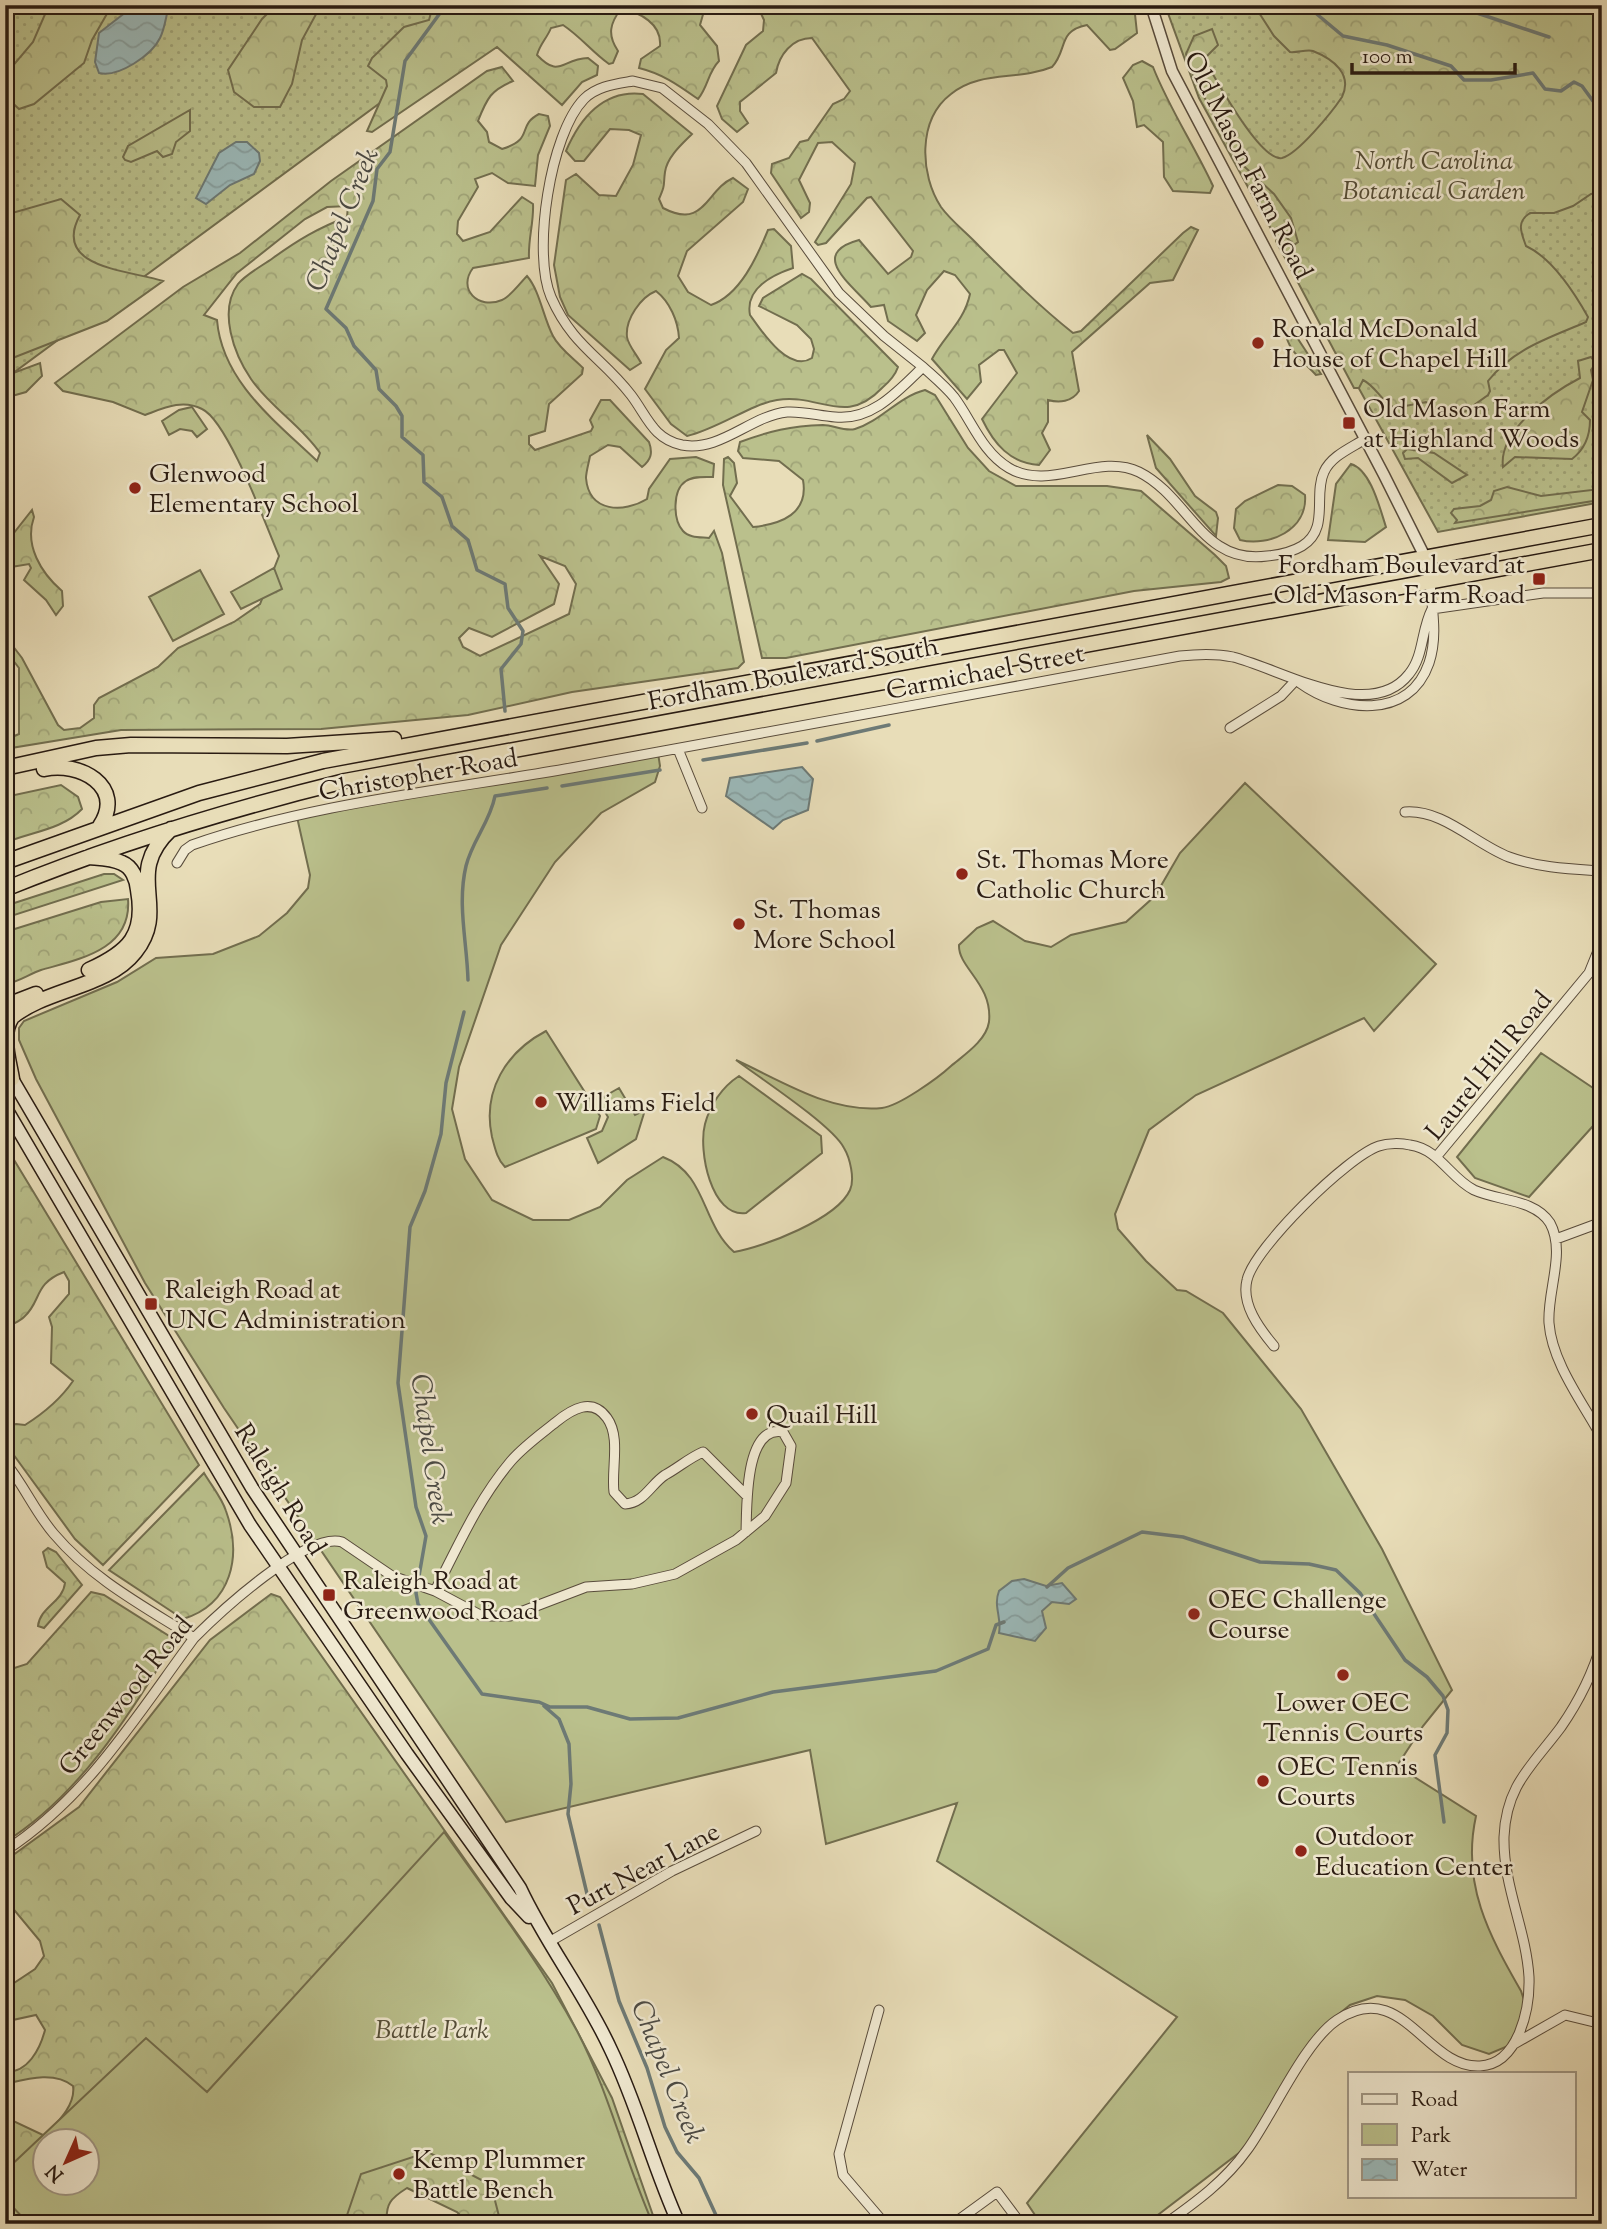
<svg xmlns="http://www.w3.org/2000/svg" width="1607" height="2229" font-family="'Sorts Mill Goudy',serif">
<defs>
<pattern id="grass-dots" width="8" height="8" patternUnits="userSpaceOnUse" patternTransform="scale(1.75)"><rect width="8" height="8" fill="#bac08c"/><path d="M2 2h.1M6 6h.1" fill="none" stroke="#a0a478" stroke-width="1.8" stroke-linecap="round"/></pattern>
<pattern id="forest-crowns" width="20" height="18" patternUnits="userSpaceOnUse" patternTransform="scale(1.75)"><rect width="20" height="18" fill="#bac08c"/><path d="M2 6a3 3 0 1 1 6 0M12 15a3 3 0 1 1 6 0" fill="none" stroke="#a0a478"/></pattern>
<pattern id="water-waves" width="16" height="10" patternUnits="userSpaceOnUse" patternTransform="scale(1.75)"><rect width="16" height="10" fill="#9bb9b9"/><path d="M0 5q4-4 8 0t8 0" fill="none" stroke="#869e9e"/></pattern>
</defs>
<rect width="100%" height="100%" fill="#e8ddb8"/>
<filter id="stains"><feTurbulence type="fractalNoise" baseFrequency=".00286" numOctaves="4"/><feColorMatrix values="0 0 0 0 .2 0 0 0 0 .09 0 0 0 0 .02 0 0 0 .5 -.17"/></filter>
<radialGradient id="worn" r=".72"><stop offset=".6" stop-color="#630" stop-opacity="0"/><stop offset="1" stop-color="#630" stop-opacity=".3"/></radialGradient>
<path fill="url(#grass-dots)" stroke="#726e4f" stroke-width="2" d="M5 5H513L5 379Z
M1165 5H1602V502L1438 532 1199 98Z"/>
<path fill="url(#forest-crowns)" stroke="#726e4f" stroke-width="2" fill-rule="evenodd" d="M49 5H112L92 40 84 63 34 104 19 109 5 96V75L33 42Z
M276 5H321L302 40 292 84 280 107H254L234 92 228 70 262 19Z
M433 5H729L704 11 700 25 717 46 719 61C708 72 708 87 698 99 678 85 663 74 639 68L641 59 660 46C662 24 640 12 621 9 610 23 607 35 618 51L613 63 609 64C592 52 581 37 563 25L551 28C547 38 540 44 537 55 560 79 561 59 588 58L598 66 597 75 582 82 562 105 497 47 372 132 367 131 387 86 386 80 368 66 372 58 404 27 429 20Z
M757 5H1134L1137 33 1115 49 1110 50 1087 25C1057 31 1068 50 1052 67 1018 81 980 70 951 94 917 120 920 175 941 207 951 221 967 233 979 246 1009 276 1039 306 1073 333L1081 331 1183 233 1191 227 1198 230 1173 280 1150 283 1072 352 1079 391C1072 402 1059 403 1048 400V422L1042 433 1050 450 1039 465C1010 463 994 444 982 419L1017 373 1004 350H999L979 365 981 382 967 399 932 359C944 336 964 322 970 294L955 275 944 271 927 290 916 315 925 333 917 341 888 321 884 305 871 307C851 284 808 254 859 240L888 274 911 257 913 251 871 197 867 198 826 243 818 245 815 242 851 184 855 163 832 142 818 143 799 180 810 203 809 212 801 218 771 173 772 164 789 158 800 142 808 140 833 104 844 99 850 91 812 38C792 38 779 55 776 73L740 102V111L748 123 737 132 722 119 717 106 746 45 763 31 764 20Z
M1254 5H1602V192L1591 194 1573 206 1554 213H1530C1516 222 1521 232 1526 246 1552 258 1574 292 1588 317L1586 322C1549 338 1514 348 1488 381L1490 391 1488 395 1460 415 1450 416 1426 402 1395 408C1381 402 1377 387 1363 380L1359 388H1354L1276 241 1282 233 1294 245 1298 242 1291 218 1274 194 1235 158 1190 69 1186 54 1194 36 1212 29 1218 45 1204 59C1215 77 1260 162 1282 158 1298 154 1332 112 1342 97 1353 74 1333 59 1313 51 1307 49 1297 53 1290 52L1274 36Z
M1142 61 1153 67C1169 108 1194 145 1213 186L1210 193 1173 191 1164 177 1163 142 1144 125 1137 127 1133 101 1123 78 1133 65Z
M502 67 513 81C491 90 487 98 478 121L487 132 489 142 502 149C535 139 516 126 539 114L548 116 550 126 538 155 535 186 508 183 492 173 475 179 478 187 458 221 457 234 463 241 490 232 522 197 533 204C534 222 528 239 529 258L473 268C457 289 478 310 502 300 510 297 520 283 527 276 540 291 543 317 553 336 559 348 573 358 583 368L582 374 549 404 545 431 529 436V444L535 450 591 431 593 427 590 420 601 400H610L649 442C653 453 651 460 642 467L620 447 608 445 590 456C589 462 586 472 586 478 589 513 624 513 647 499L649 489 670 459 696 457 714 464 713 477C704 477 693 476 686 481 672 490 673 520 683 531 689 538 701 537 709 538L714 531 722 553 744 662 738 668 572 692 468 715 321 729 121 730 5 749V740L19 734V668L5 650V636L22 658 58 725 64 730 80 728 94 718V705L99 698 158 667 178 648 234 622 260 604 279 556C266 526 228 421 202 409 182 399 164 408 145 415L113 402 63 391 55 383 183 287 240 253 331 181 487 71ZM348 206 347 217C318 228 298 240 273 258 262 266 246 274 238 284 218 311 234 354 251 379 270 407 301 425 320 453L317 461C275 421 222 381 217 320L204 315 237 273 305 219 327 207ZM540 556 565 566 576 584 569 614 480 656 463 647 459 638 469 628 492 637 554 604 559 584Z
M643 94 692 134C682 144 667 157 665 172 663 186 666 183 659 199L663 208C705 230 706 190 733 178L748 189 743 202 687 251 678 276 688 292 711 305C740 295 757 257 768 230L774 229 791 246 793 268C772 275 745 289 750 315 762 332 789 373 812 358L814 349 811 339 797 325 759 306 763 298 802 274 811 279 898 367C895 376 889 382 882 388 845 427 820 393 777 400 751 404 718 429 687 436L671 424 645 389 666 350 679 338C678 321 670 302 656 291 641 297 625 319 627 337 628 345 637 355 641 363L630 370 568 315 560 297 554 265 566 180 576 174 599 195 616 196 633 165 641 135 629 130 610 129 584 161H575L566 151C580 118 604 89 643 94Z
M190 110V131L176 142 172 154 163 157 157 151 131 162 125 160 123 157 128 146Z
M61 199 80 215C51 268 128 270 163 281L107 321 5 361V215Z
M1286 332 1298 339 1321 374 1316 375C1305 363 1286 349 1286 332Z
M1591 357 1596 363 1591 370 1593 380 1582 412 1590 420C1590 436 1585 449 1572 459L1515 457 1503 467C1498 431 1551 393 1580 378L1578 361Z
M40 363 42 376 26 392 5 398V376Z
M925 390 935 395 968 448 989 471 1016 486H1107L1141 491 1215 555 1226 566 1229 578 1221 582 1134 591 786 658H762L723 485 724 459 728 457 734 463 737 483 730 496 753 527C781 524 809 514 803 480L779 461 743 458 738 451 740 442C770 431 790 426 823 425 833 425 845 432 855 429 881 421 898 397 925 390Z
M1147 435 1170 459 1195 496 1216 512 1218 518 1216 536 1156 468Z
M1407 449 1434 453 1467 475 1452 483 1418 458 1405 459 1403 453Z
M1351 464C1371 470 1380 509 1386 527L1365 542 1328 540 1336 484Z
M1278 485 1292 486 1305 495C1308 530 1269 547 1240 540L1234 528 1236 509 1245 501Z
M1507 487 1541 496 1600 489 1602 494 1593 501 1455 523 1457 520 1451 513 1454 509 1480 506 1491 500 1494 491Z
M32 510 34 517C24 545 41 573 62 591L63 606 56 615 46 600 24 580 31 568 29 564 5 568V523L13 534Z
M61 785 78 797 82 809C62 830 30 832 5 843V797Z
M104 874H114L123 880 5 918V906Z
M128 899C132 950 79 959 41 970 29 974 17 983 5 984V932L101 902Z
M5 1145 199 1465 103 1565 75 1539 5 1443V1427L16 1424 25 1425C44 1413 60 1400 73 1381L51 1363 52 1327 49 1317 69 1294V1281L64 1272C33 1284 42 1301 24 1317 19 1322 11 1324 5 1329Z
M204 1473C211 1485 222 1498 226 1511 242 1556 232 1604 183 1619L109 1570Z
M48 1548 56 1552 82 1585 44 1628 38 1626C40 1607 63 1602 65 1583L47 1567 43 1552Z
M91 1592 104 1595 169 1636 173 1644C129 1716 78 1797 5 1842V1671L27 1664Z
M271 1594 280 1597 552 1983 612 2098 656 2224H469L457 2212 407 2188C391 2198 385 2204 387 2224H5V2117L45 2136C57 2123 76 2105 73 2086 54 2071 27 2079 5 2084V2072C28 2073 40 2049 45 2030L36 2015 13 2020 5 2026V1989L35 1969 44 1956 40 1941 5 1899V1861L79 1807 210 1640ZM46 2142H88V2184H46Z"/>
<path fill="#bac08c" stroke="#726e4f" stroke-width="2" fill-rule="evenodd" d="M192 407 207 429 197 437 192 431 180 429 169 435 162 421 179 410Z
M274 568 282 589 241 609 231 592Z
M200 570 224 614 173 641 149 597Z
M658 753 660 766 655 782 601 813 555 862 501 945 459 1067 452 1109 465 1159 492 1200 533 1220H569L600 1207 627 1180 663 1157C707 1174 701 1223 734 1252 764 1247 837 1219 850 1190 855 1179 850 1158 844 1148 832 1125 760 1078 736 1060 782 1081 830 1113 882 1108 899 1106 938 1078 951 1066 964 1055 986 1041 989 1022 993 984 958 968 959 945L977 928 993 921 1025 941 1051 947 1071 935 1126 922 1155 896 1180 853 1245 783 1436 964 1374 1031 1364 1018 1196 1095 1149 1130 1115 1214 1118 1229 1146 1261 1177 1290 1186 1291 1223 1313 1301 1409 1382 1549 1452 1690 1423 1726 1397 1766 1476 1816C1461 1884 1489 1935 1521 1991L1524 2000 1522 2019 1508 2046 1489 2054 1462 2045 1433 2016 1405 2000 1377 1996 1350 2005 1326 2025 1248 2146 1146 2224H1041L1027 2203 1177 2017 937 1861 957 1803 826 1844 810 1750 506 1822 224 1408 145 1283 36 1079 19 1040V1028L24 1021 117 982 156 958 213 954 259 936 287 913 308 888 310 875 297 817Z
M546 1031 600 1116 596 1129 505 1167C497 1159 495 1148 492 1137 482 1091 506 1052 546 1031Z
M1541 1053 1602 1094V1116L1529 1197 1475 1178 1457 1157Z
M739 1076 821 1136 822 1153 746 1213C711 1218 698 1150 705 1124 710 1105 722 1087 739 1076Z
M619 1088 635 1115 645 1110 636 1139 598 1163 587 1138 602 1131 608 1117 598 1100Z
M444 1832C490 1897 539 1961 577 2031 609 2092 625 2161 653 2224H501L491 2185 428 2152 361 2174 344 2224H29L5 2199V2171L146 2038 207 2092ZM46 2142H88V2184H46Z"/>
<path fill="url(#water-waves)" stroke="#6d7a76" stroke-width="2" d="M135 5H169C166 16 165 28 160 38 152 55 118 78 99 73L95 62 99 33Z
M236 142H247L259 153 260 161 254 174 230 185 206 204 196 198 219 153Z
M802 767 813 779 808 810 783 820 773 829 726 796 730 778Z
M1024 1579 1046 1586 1062 1583 1076 1599 1069 1604 1052 1602 1042 1611 1046 1628 1035 1641 999 1633C1002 1618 993 1606 999 1591L1012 1581Z"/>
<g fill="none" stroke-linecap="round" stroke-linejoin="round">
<path stroke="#6d7a76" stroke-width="3.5" d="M446 5 405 61 390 152 377 169 373 201 326 309 346 328 354 346 376 370 379 389 396 406 402 416V437L423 455 424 482 442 497 452 526 468 540 477 570 505 584 508 608 523 631 521 644 501 669 505 711
M1306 5 1343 36 1387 45 1451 66 1464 80H1491L1533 73 1545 89 1561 91 1574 82 1582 86 1593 101 1602 97
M1453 5 1549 37
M817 741 889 725
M703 760 807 743
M562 786 660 770
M468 980C467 942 457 904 466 866 472 841 490 822 495 796L547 788
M464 1012 446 1083 441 1134 425 1191 410 1227 398 1383 416 1507 426 1536 416 1593 418 1604 482 1694 538 1702
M1047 1587 1068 1568 1142 1532 1183 1537 1260 1562 1309 1564 1336 1570 1360 1593 1405 1660 1427 1677 1443 1696 1448 1710 1447 1733 1435 1755 1444 1822
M539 1702 550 1707H587L630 1719 678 1718 773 1692 936 1671 988 1649 996 1625 1004 1622
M544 1706 559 1719 569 1744 571 1784 568 1814 588 1898
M599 1925 619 2001 647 2068 665 2127 677 2152 699 2178 720 2224"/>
<g stroke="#594c3c" stroke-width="11">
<path id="minor" d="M633 81 662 88 708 124 746 163 839 293 884 336 923 367C898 391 872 421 835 417 820 416 803 411 787 412 750 416 721 452 682 445 653 439 647 416 631 395 602 357 573 347 551 297 532 253 550 134 584 99 597 86 616 84 633 81Z
M923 367C934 377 945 386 954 397 972 421 982 452 1009 468 1050 492 1098 452 1139 472 1189 497 1202 565 1267 556 1278 555 1292 552 1302 546 1330 529 1313 495 1324 472 1331 456 1351 448 1365 439
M1432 609 1543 593H1602
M1300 683C1340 712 1409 721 1429 663 1438 636 1432 609 1430 582
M1230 728 1281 696 1296 680
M678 749 702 808
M1405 812C1443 809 1475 844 1509 857 1539 868 1571 869 1602 871
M177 863 185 850 192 845C312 803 447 790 571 768 774 732 977 693 1180 656 1198 654 1215 653 1233 657 1281 669 1370 724 1409 674 1424 656 1421 630 1432 609
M1437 1156 1589 973 1602 941
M1556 1239 1602 1222
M1274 1346C1259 1328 1241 1304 1247 1280 1254 1248 1348 1156 1379 1146 1388 1143 1401 1143 1410 1145 1439 1149 1450 1178 1474 1190 1498 1201 1535 1199 1550 1223 1566 1252 1547 1291 1549 1323 1552 1363 1583 1403 1602 1438
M5 1462C24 1485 35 1512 54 1534 92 1579 145 1607 194 1638
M435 1591C458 1546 478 1500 511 1461 524 1446 541 1434 556 1422 572 1409 592 1397 607 1418 621 1437 611 1470 614 1492L625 1504C644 1503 651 1484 665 1475 678 1468 689 1458 703 1452L747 1496
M5 1851C88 1797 137 1715 194 1638 219 1613 307 1531 342 1542L392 1576 435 1591 482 1616H510L586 1587 632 1584 675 1574 736 1540 765 1516 786 1483 791 1446 783 1432C744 1424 747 1509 746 1532
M549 1942 672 1871 756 1831
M879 2010 839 2154 843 2175 885 2224
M1514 2044 1565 2015 1602 2024
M953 2224 997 2192 1021 2224
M1165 2224C1196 2202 1225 2181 1247 2150 1272 2116 1304 2042 1337 2020 1402 1976 1426 2069 1480 2066 1519 2064 1530 2008 1529 1977 1526 1929 1503 1886 1504 1837 1506 1785 1532 1766 1561 1727 1579 1701 1593 1673 1602 1642"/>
</g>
<g stroke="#594c3c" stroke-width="13">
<path id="tertiary" d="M1151 5 1172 71 1384 475 1425 557 1430 582"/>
</g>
<g stroke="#291b12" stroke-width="15">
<path id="secondary" d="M8 1072 252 1488 520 1888C546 1944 585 1993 611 2050 638 2106 653 2167 679 2224
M5 1107 250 1525 407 1754 511 1898 529 1917"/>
</g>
<g stroke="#291b12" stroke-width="17">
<path id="trunk" d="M5 768 96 748 131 745 287 746 394 739
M44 769C79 761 126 786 100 826
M89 857C99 858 112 858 122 863 132 867 137 879 138 890 146 935 129 952 89 970
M5 862 199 793 323 761 1602 525
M5 889C118 843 227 810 345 781L1602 550
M5 1006 36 994
M12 1079C9 1060 0 1035 12 1017 46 989 108 987 135 952 171 907 122 875 171 829"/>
</g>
<use href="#minor" stroke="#f0e9d1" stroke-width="9"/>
<use href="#tertiary" stroke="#f0e9d1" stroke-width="10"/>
<use href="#secondary" stroke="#f0e9d1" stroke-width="12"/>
<use href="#trunk" stroke="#e8ddb8" stroke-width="14"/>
</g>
<g fill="#8f2418" stroke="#f0e9d1" stroke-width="2.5">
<circle cx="1258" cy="343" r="7"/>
<rect x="1342" y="416" width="14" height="14" rx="3.5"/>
<circle cx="135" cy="488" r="7"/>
<rect x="1532" y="572" width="14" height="14" rx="3.5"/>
<circle cx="962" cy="874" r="7"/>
<circle cx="739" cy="924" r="7"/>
<circle cx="541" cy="1102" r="7"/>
<rect x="144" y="1297" width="14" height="14" rx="3.5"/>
<circle cx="752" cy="1414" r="7"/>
<rect x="322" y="1588" width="14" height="14" rx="3.5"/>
<circle cx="1194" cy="1614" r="7"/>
<circle cx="1343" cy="1675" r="7"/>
<circle cx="1263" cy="1781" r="7"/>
<circle cx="1301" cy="1851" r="7"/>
<circle cx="399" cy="2174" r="7"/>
</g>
<g text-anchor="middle" stroke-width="5" stroke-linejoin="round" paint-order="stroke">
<g font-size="26" font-style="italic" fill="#544d37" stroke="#f0e9d1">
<text x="1434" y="169">North Carolina<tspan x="1434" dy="30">Botanical Garden</tspan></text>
<text x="432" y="2038">Battle Park</text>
</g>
<g font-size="26" fill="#291b12" stroke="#f0e9d1">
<text transform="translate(1249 165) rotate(63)" y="9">Old Mason Farm Road</text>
<text transform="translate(985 671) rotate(-11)" y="9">Carmichael Street</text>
<text transform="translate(793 673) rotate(-11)" y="9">Fordham Boulevard South</text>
<text transform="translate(418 774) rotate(-10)" y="9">Christopher Road</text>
<text transform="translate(1488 1065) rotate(-51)" y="9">Laurel Hill Road</text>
<text transform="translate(281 1489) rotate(58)" y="9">Raleigh Road</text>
<text transform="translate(125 1695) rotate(-51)" y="9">Greenwood Road</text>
<text transform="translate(643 1868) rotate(-28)" y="9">Purt Near Lane</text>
</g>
<g font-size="26" fill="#291b12" stroke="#f0e9d1" text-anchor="start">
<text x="1272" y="337">Ronald McDonald<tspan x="1272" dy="30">House of Chapel Hill</tspan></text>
<text x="1363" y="417">Old Mason Farm<tspan x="1363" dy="30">at Highland Woods</tspan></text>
<text x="149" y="482">Glenwood<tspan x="149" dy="30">Elementary School</tspan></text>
<text x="1525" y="573" text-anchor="end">Fordham Boulevard at<tspan x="1525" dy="30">Old Mason Farm Road</tspan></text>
<text x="976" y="868">St. Thomas More<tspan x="976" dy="30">Catholic Church</tspan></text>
<text x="753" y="918">St. Thomas<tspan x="753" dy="30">More School</tspan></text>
<text x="555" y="1111">Williams Field</text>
<text x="165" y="1298">Raleigh Road at<tspan x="165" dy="30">UNC Administration</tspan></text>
<text x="766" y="1423">Quail Hill</text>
<text x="343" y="1589">Raleigh Road at<tspan x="343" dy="30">Greenwood Road</tspan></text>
<text x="1208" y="1608">OEC Challenge<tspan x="1208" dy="30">Course</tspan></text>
<text x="1343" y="1711" text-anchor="middle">Lower OEC<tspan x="1343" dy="30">Tennis Courts</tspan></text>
<text x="1277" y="1775">OEC Tennis<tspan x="1277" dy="30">Courts</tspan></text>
<text x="1315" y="1845">Outdoor<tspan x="1315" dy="30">Education Center</tspan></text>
<text x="413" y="2168">Kemp Plummer<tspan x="413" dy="30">Battle Bench</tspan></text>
</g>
<g font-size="28" font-style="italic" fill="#4b4a44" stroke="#f0e9d1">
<text transform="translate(341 219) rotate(-68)" y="10">Chapel Creek</text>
<text transform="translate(432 1449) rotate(82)" y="10">Chapel Creek</text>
<text transform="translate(669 2071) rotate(68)" y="10">Chapel Creek</text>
</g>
</g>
<rect width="1607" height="2229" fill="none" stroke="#e8ddb8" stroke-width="28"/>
<rect x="7" y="7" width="1593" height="2215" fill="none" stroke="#291b12" stroke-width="3.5"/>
<rect x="14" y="14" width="1579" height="2201" fill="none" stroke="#291b12" stroke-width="2"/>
<rect x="1348" y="2072" width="228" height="126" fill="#f0e9d1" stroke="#a09785" stroke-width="2"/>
<rect x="1362" y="2094" width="35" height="10" fill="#f0e9d1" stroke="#a09785" stroke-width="2"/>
<text x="1411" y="2106" font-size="21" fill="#291b12">Road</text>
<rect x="1362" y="2124" width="35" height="21" fill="#bac08c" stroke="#a09785" stroke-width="2"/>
<text x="1411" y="2142" font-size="21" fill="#291b12">Park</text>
<rect x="1362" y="2159" width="35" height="21" fill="url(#water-waves)" stroke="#a09785" stroke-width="2"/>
<text x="1411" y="2176" font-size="21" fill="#291b12">Water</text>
<g transform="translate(66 2162) rotate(225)"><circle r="33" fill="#f0e9d1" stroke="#a09785" stroke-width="2"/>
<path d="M0-5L12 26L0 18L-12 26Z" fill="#8f2418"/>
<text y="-10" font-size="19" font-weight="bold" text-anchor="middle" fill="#291b12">N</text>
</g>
<path d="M1352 63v10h163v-10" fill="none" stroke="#291b12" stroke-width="3.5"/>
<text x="1362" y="63" font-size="21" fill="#291b12" stroke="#f0e9d1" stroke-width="5" paint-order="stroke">100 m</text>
<rect width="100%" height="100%" filter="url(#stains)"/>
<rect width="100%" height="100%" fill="url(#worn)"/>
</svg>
